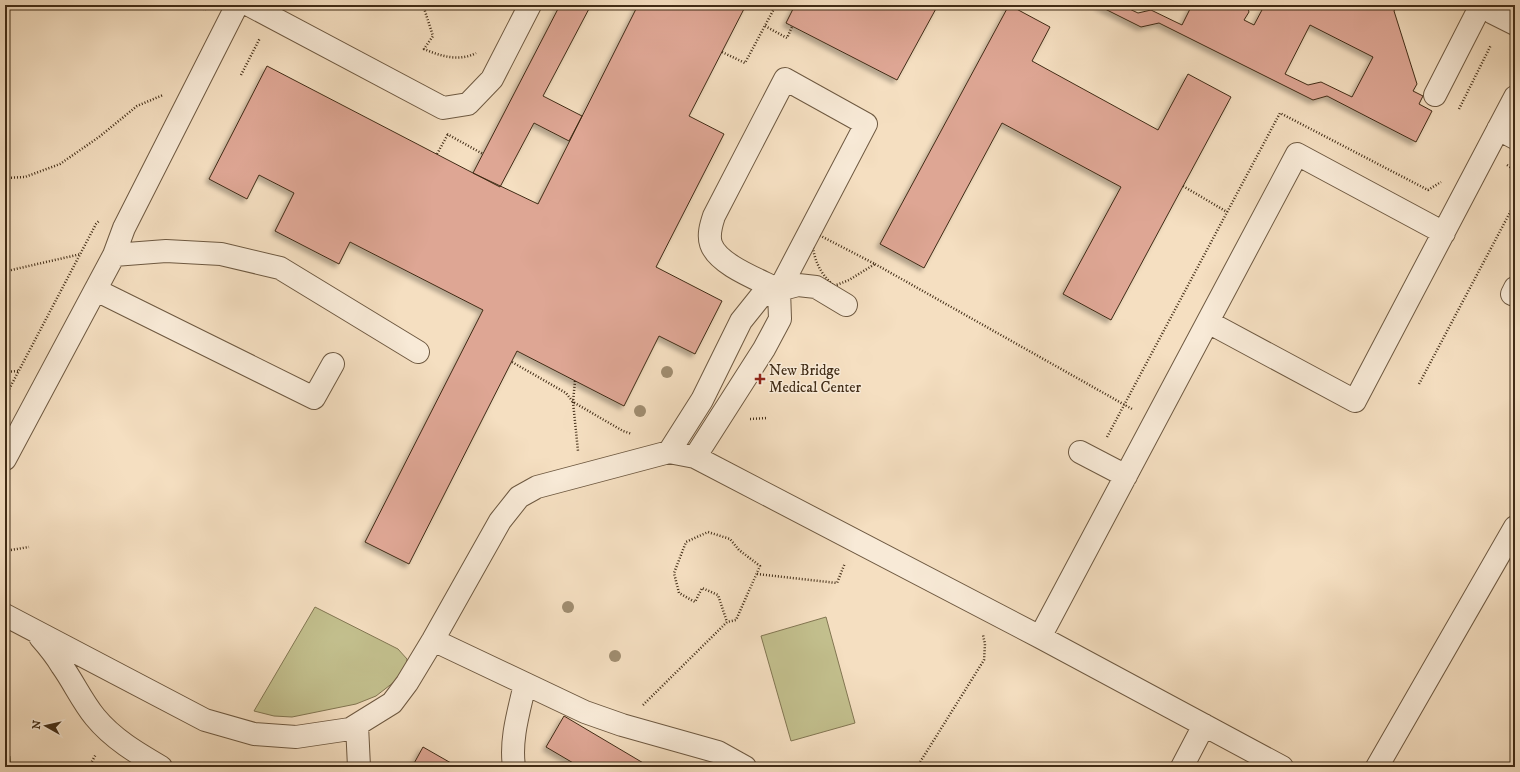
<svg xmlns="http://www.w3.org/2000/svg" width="1520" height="772" font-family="'IM FELL DW Pica',serif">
<defs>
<filter id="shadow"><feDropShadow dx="-3.5" dy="3.5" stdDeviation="2" flood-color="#0004"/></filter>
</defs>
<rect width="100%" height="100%" fill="#f5dfc1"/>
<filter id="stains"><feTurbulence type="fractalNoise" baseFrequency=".005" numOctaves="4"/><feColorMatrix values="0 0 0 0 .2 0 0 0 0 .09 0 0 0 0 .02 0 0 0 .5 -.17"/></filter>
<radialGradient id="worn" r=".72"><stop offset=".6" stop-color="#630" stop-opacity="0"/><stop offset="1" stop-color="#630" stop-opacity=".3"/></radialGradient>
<path fill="#c3c08e" stroke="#827652" d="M315 607 398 649 407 659 406 670 394 682 376 696 356 704 292 717 274 716 254 711Z
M826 617 855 723 791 741 761 636Z
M5 753 10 756 11 767H5Z"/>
<path fill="#dea694" stroke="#412c16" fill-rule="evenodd" filter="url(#shadow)" d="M560 5H591L543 96 582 116 569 141 534 123 500 187 473 173Z
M638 5H746L689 116 724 134 656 267 722 301 695 354 659 336 624 406 517 351 409 564 365 542 483 310 350 242 339 264 275 231 294 193 259 175 247 199 209 179 267 66 473 173 538 204Z
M795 5H938L897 80 786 23Z
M1009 5 1050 27 1032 61 1158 130 1188 74 1231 97 1111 320 1063 294 1121 187 1002 123 924 268 880 244Z
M1097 5H1121L1138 13 1151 10 1182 25 1192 5H1247L1249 12 1244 20 1254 25 1263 8 1274 5H1397L1394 11 1417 84 1413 91 1423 96 1419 104 1432 111 1416 142 1327 96 1313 100 1159 23 1141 27ZM1310 25 1373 57 1352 97 1321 82 1308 85 1285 74Z
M564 716 650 767H580L546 747Z
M423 747 458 767H412Z"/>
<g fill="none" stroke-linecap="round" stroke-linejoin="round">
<g stroke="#6e5941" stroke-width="24">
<path id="minor" d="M249 5 443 108 468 104 492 79 530 5
M1485 5 1493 13 1515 24
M1435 95 1481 5
M1498 129 1515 138
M114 255 124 228 237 5
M1515 288 1512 294 1515 295
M96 290 314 398 333 364
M779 290 866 124 785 79 714 216C711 225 708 235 711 244 718 265 760 280 779 290L798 285 816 287 846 305
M1208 322 1355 401 1515 97
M669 452 702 400 741 321 761 296 779 290 780 319 764 349 695 457
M1080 452 1126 476
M5 459 114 255 166 251 221 254 280 268 418 352
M5 615 205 720 254 734 296 737 350 729 392 703 407 683 433 640 500 521 519 497 537 487 669 452 695 457 1040 637 1282 767
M40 637C48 646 56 656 62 666 74 683 82 701 95 717 113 739 137 753 161 767
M1040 637 1297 154 1444 233
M433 640 585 712 622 725 718 752 745 767
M357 725 359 767
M514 767C510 739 519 711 525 684
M1182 767 1204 725
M1377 767 1515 527"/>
</g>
<path stroke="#412c16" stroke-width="2.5" stroke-dasharray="1 2" stroke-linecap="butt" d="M195 5 206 10
M423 5 433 36 424 49C440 56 459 62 476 53
M765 26 787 38 792 27
M722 52 745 63 776 5
M241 75 260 38
M1459 109 1491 45
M447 134 483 154
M437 154 448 134
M1507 165 1515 170
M5 178 25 177 60 164 99 137 137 106 163 95
M1183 186 1227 212
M817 234 875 264 849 280 834 286C819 272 814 260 812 240Z
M875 264 1132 409
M5 271H7L81 254
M512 362 566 393 573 402 623 431 632 434
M5 372 18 371
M575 381 573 402 578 451
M1419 384 1515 203
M5 397 96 224 99 221
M750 419 768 418
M1107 437 1280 113 1428 190 1441 182
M5 551 29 547
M757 574 837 583 845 563
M643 705 727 622 736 620 760 566 739 550 730 539 708 532 686 542 674 573 679 593 695 602 702 588 718 595 727 622
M89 767 96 754
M917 767 984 660 985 644 983 635"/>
<use href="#minor" stroke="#f8ead7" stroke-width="22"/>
</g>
<g fill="#a08d70">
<circle cx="667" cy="372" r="6"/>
<circle cx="640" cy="411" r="6"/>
<circle cx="568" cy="607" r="6"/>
<circle cx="615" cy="656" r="6"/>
</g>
<path fill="#8f2418" stroke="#f8ead7" stroke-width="1.5" d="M758 373h4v4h4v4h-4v4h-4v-4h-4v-4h4z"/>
<g text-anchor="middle" stroke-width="3" stroke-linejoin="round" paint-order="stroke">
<g font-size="15" fill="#412c16" stroke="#f8ead7" text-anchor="start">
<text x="769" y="375">New Bridge<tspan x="769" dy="17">Medical Center</tspan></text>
</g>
</g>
<rect width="1520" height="772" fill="none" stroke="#f5dfc1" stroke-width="20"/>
<rect x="6" y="6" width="1508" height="760" fill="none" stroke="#412c16" stroke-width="2"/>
<rect x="10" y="10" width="1500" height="752" fill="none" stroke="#412c16"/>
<g transform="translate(46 726) rotate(278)" stroke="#f8ead7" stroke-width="3" paint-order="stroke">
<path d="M0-3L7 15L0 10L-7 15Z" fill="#412c16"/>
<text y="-6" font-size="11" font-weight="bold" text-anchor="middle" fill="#412c16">N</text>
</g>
<rect width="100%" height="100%" filter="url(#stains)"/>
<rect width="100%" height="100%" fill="url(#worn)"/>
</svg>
